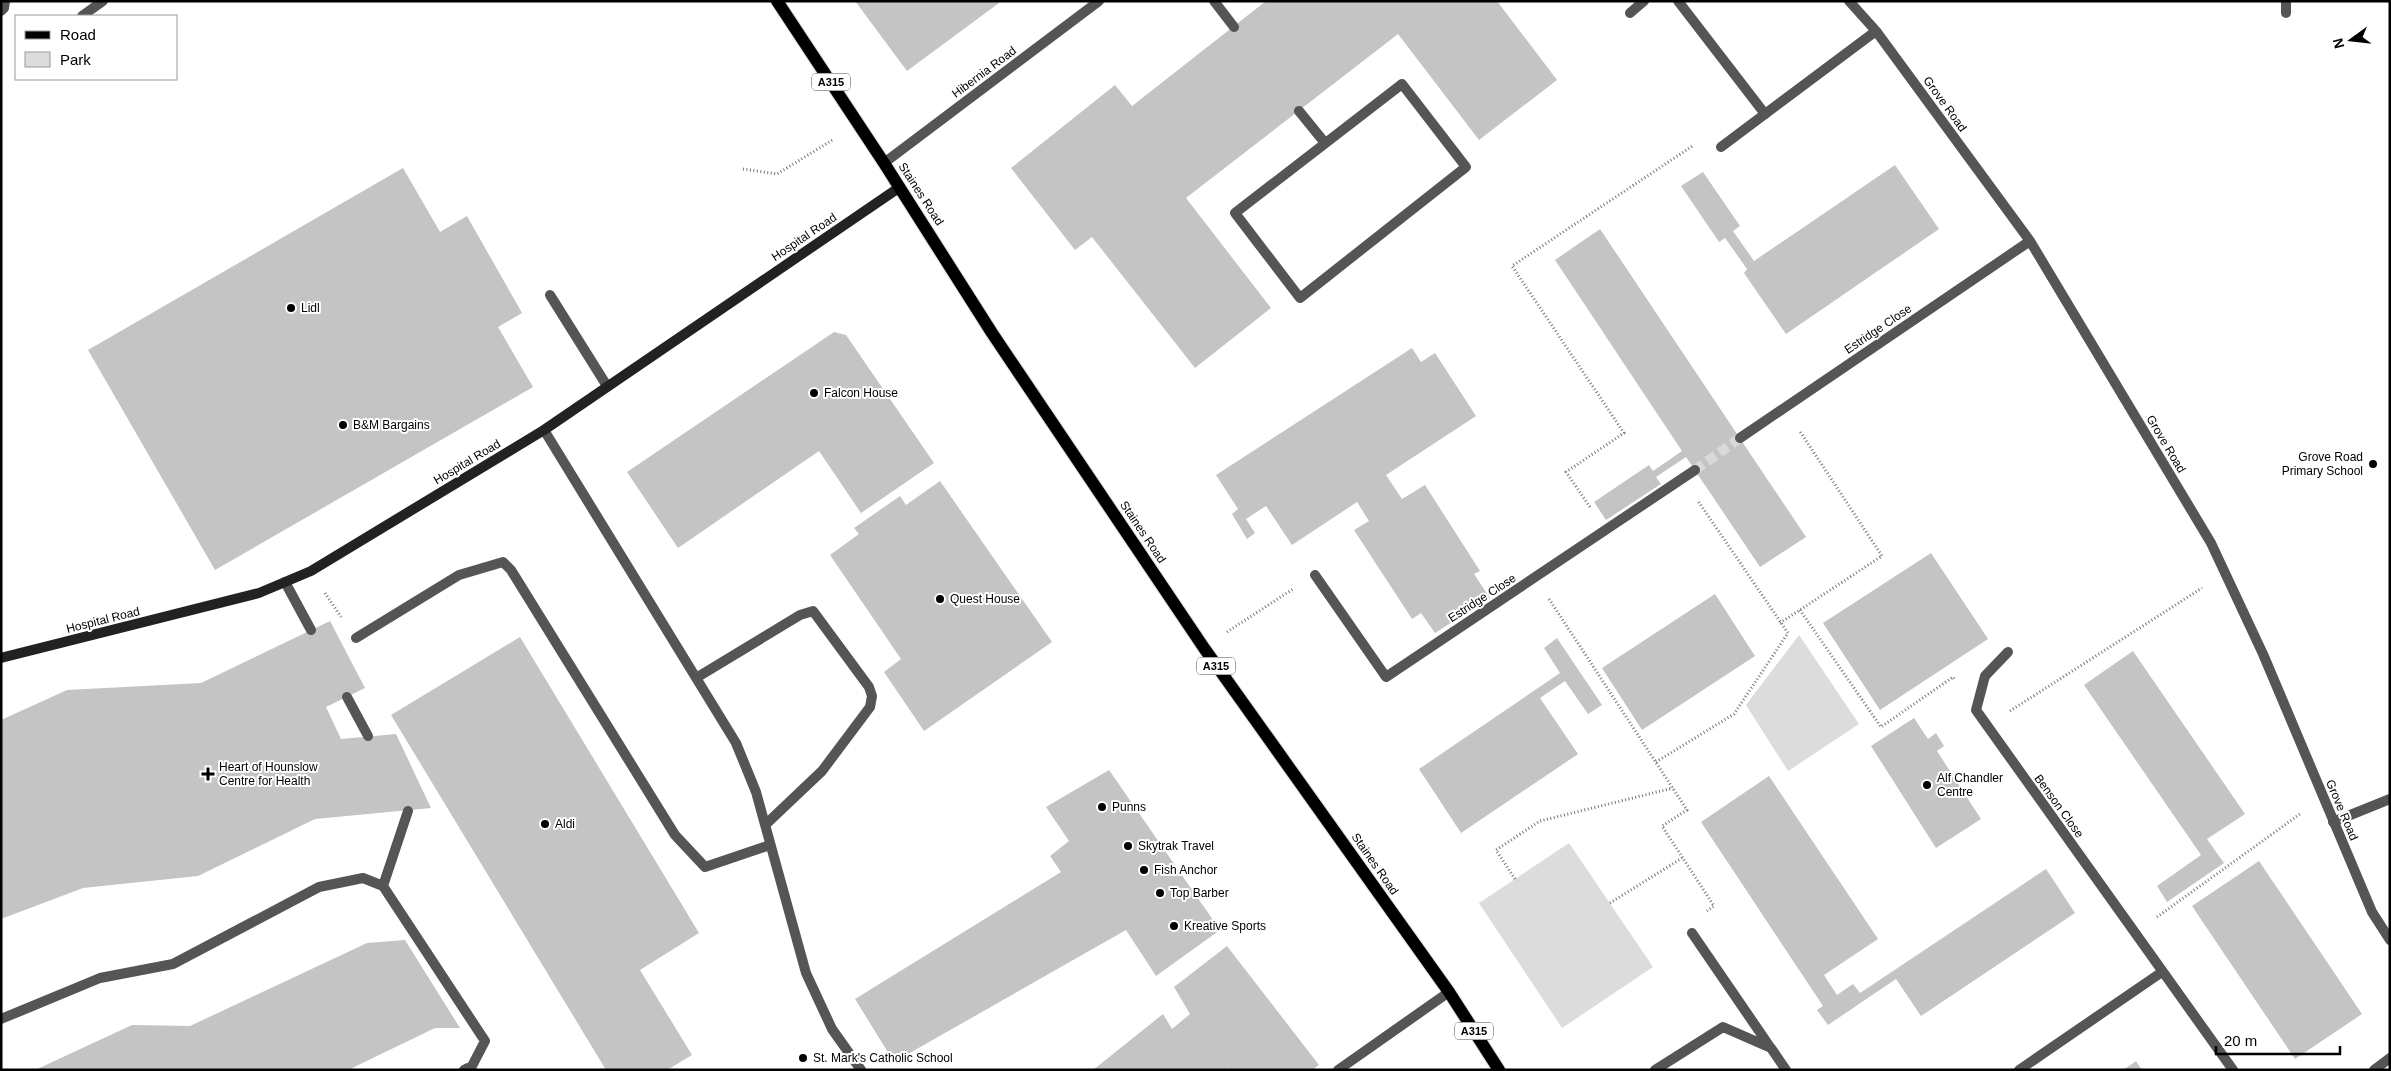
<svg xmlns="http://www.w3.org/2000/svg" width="2391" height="1071" font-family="Helvetica,sans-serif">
<rect width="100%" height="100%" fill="#fff"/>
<path fill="#dcdcdc" d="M1799 635 1859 724 1788 771 1746 705Z
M1569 843 1653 967 1562 1028 1479 903Z"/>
<path fill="#c4c4c4" d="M855 1H998L999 3 907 71Z
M1266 1H1497L1557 80 1479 140 1398 34 1186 198 1271 308 1195 368 1092 237 1075 250 1011 168 1115 85 1132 106Z
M1895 165 1939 229 1786 334 1744 273 1747 269 1725 238 1719 242 1681 186 1703 172 1740 226 1733 231 1754 261Z
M403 168 440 232 467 216 522 313 498 327 533 387 215 570 88 350Z
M1600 229 1806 537 1760 567 1686 457 1656 477 1661 484 1606 520 1594 502 1649 465 1653 471 1682 451 1555 260Z
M834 332 846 335 934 463 861 513 819 451 678 548 627 472Z
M1412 348 1421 362 1435 353 1476 416 1386 475 1402 499 1425 485 1480 571 1474 574 1490 598 1435 633 1421 613 1412 619 1354 530 1369 521 1357 502 1292 545 1266 506 1246 519 1255 533 1247 539 1232 514 1238 509 1216 475Z
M940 481 1052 642 924 731 884 672 901 659 830 555 859 534 854 528 900 496 906 505Z
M1931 553 1988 639 1880 710 1823 623Z
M1715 594 1755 656 1642 730 1602 668Z
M330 621 365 688 326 707 341 739 396 734 431 808 315 819 198 876 83 888 1 919V720L67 690 201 683Z
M520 637 699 933 640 970 692 1055 667 1070H606L391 715Z
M1557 638 1602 705 1588 714 1565 681 1540 698 1578 754 1461 833 1419 769 1560 673 1544 648Z
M2133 651 2245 814 2207 839 2224 863 2167 902 2157 886 2201 855 2084 685Z
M1914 718 1928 739 1936 733 1944 746 1937 751 1981 819 1936 848 1871 746Z
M1109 770 1220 930 1156 976 1126 930 894 1062 855 999 1061 872 1050 856 1069 841 1046 807Z
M1769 776 1878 939 1824 975 1837 995 1853 984 1860 993 2046 869 2075 913 1921 1016 1896 979 1828 1025 1817 1010 1823 1006 1701 822Z
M2259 861 2362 1014 2295 1059 2192 906Z
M405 940 460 1028H435L348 1070H35L132 1025 190 1026 367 943Z
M1227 946 1319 1065 1312 1070H1229L1228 1068 1225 1070H1093L1163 1014 1172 1029 1190 1014 1174 987Z
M2136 1061 2142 1070H2123Z"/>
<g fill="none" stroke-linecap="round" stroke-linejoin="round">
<path stroke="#d9d9d9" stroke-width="10" stroke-dasharray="10 5" stroke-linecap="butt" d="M1695 470 1740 438"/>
<g stroke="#dbdbdb" stroke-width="14">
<path id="primary" d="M777 1 884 163 992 333 1204 648 1449 992 1499 1070"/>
</g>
<path stroke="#777" stroke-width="3" stroke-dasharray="1 2.5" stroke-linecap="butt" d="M743 169 777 174 834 139
M1590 507 1566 472 1624 433 1512 266 1694 145
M325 593 341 617
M1549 599 1687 810 1662 826 1714 906 1707 911
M1800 610 1881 727 1953 677 1955 680
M1780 623 1882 556 1799 430
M1227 632 1293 589
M2010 711 2202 588
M1656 762 1734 714 1788 633 1698 501
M1515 879 1496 850 1540 821 1673 788
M1610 903 1682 858
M2157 917 2300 814"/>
<path stroke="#555" stroke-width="10" d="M1214 1 1234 27
M1678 1 1765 114
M2286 1V13
M1 11 4 8 5 1
M1630 13 1644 1
M1402 84 1466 167 1300 298 1235 213Z
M1299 111 1325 143
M550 295 607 386
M544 430 736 743 756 792 806 973 832 1029 861 1070
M285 582 311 630
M356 638 459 575 503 562 511 570 675 835 705 867 770 845
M696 678 800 615 813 611 869 687 872 696 870 707 822 771 765 825
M347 697 368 736
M2333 822 2390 799
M383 886 408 811
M1 1019 100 978 173 964 319 887 363 878 383 886 485 1041 472 1066 464 1070
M1338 1070 1449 992"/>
<path stroke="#555" stroke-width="10" d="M1849 1 1876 31 2030 241 2211 543 2263 654 2372 912 2390 940
M82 16 103 1
M1721 147 1876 31
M884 163 1099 1
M1740 438 2030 241
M1315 575 1386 677 1695 470
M2008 652 1985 676 1976 710 2233 1070
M1692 933 1770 1047
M1655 1070 1723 1027 1771 1048 1786 1070
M2019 1070 2162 972
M2374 1070 2390 1058"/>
<path stroke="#222" stroke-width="10" d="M1 658 259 593 311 571 544 430 900 187"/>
<use href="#primary" stroke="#000" stroke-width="12"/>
</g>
<g fill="#000" stroke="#fff" stroke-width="2">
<circle cx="291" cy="308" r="5"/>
<circle cx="814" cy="393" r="5"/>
<circle cx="343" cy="425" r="5"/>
<circle cx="2373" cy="464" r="5"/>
<circle cx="940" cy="599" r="5"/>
<path d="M205.5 766.5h5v5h5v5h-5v5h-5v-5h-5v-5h5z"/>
<circle cx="1927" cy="785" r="5"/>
<circle cx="1102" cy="807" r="5"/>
<circle cx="545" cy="824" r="5"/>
<circle cx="1128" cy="846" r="5"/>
<circle cx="1144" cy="870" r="5"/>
<circle cx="1160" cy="893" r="5"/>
<circle cx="1174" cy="926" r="5"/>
<circle cx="803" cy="1058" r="5"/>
</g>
<g text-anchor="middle" stroke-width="4" stroke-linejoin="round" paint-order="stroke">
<g fill="#fff" stroke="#4c4c4c" stroke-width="1">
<rect x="812" y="73.5" width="38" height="17" rx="4"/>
<rect x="1197" y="657.5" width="38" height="17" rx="4"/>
<rect x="1455" y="1022.5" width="38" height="17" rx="4"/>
</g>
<g font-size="11" font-weight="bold" fill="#000">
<text x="831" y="86">A315</text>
<text x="1216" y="670">A315</text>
<text x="1474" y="1035">A315</text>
</g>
<g font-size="12" fill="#000" stroke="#fff">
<text transform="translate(984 72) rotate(-37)" y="4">Hibernia Road</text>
<text transform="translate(1945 104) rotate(54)" y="4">Grove Road</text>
<text transform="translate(921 194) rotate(57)" y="4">Staines Road</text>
<text transform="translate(804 237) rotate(-34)" y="4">Hospital Road</text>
<text transform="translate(1878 329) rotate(-34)" y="4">Estridge Close</text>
<text transform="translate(2166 444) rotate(59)" y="4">Grove Road</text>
<text transform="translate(467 462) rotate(-31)" y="4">Hospital Road</text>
<text transform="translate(1143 532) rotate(56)" y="4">Staines Road</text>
<text transform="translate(1482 598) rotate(-33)" y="4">Estridge Close</text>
<text transform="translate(103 620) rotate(-14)" y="4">Hospital Road</text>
<text transform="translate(2059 806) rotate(54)" y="4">Benson Close</text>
<text transform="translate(2342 810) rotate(67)" y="4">Grove Road</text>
<text transform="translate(1375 864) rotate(55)" y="4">Staines Road</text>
</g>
<g font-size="12" fill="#000" stroke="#fff" text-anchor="start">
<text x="301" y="312">Lidl</text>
<text x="824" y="397">Falcon House</text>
<text x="353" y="429">B&amp;M Bargains</text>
<text x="2363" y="461" text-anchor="end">Grove Road<tspan x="2363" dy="14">Primary School</tspan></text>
<text x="950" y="603">Quest House</text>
<text x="219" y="771">Heart of Hounslow<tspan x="219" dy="14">Centre for Health</tspan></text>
<text x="1937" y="782">Alf Chandler<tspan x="1937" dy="14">Centre</tspan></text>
<text x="1112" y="811">Punns</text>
<text x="555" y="828">Aldi</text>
<text x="1138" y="850">Skytrak Travel</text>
<text x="1154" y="874">Fish Anchor</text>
<text x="1170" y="897">Top Barber</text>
<text x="1184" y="930">Kreative Sports</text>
<text x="813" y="1062">St. Mark's Catholic School</text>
</g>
</g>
<rect width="2391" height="1071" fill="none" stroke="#000000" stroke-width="5"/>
<rect x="15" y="15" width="162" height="65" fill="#ffffff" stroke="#999999"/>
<rect x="25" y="31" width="25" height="8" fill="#000000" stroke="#999999"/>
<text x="60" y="40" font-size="15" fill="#000000">Road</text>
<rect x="25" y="52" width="25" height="15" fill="#dcdcdc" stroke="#999999"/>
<text x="60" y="65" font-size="15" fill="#000000">Park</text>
<g transform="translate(2351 40) rotate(255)" stroke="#ffffff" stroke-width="4" paint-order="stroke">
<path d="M0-4L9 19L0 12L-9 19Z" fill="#000000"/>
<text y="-8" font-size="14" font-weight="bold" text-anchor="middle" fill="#000000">N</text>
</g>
<path d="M2216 1046v8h124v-8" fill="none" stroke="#000000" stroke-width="2.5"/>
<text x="2224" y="1046" font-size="15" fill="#000000" stroke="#ffffff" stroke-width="4" paint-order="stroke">20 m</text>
</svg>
